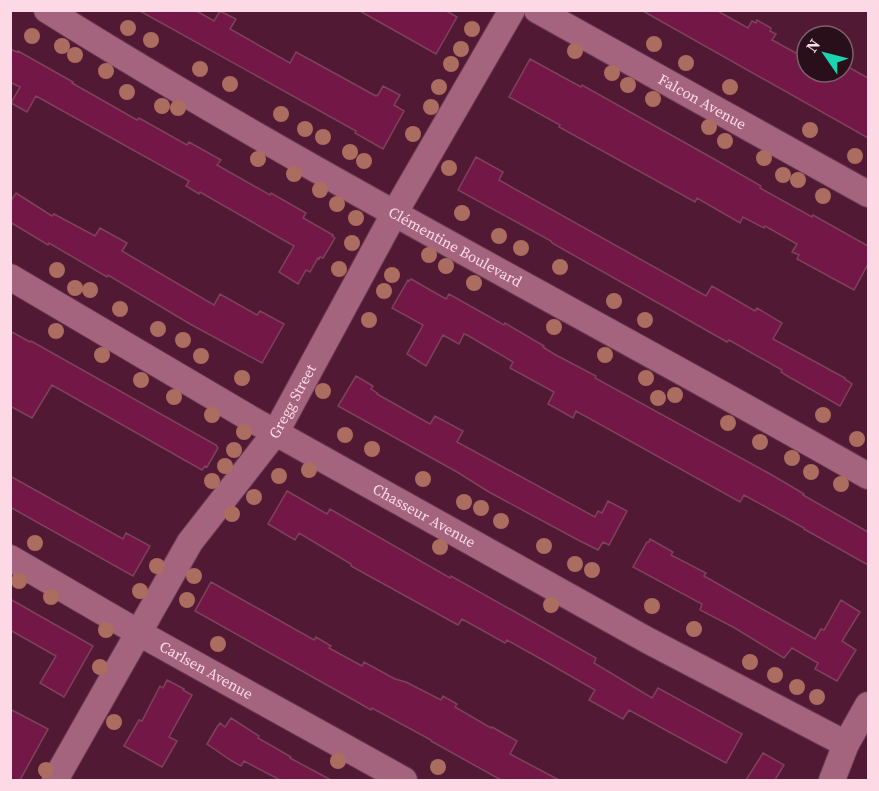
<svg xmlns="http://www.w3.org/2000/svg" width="879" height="791" font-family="'Source Serif 4',serif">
<rect width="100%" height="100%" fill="#511933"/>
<path fill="#731846" stroke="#7f425c" stroke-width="1.5" d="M138 10H195L214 21 220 11 236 19 230 29 290 63 296 52 376 96 377 95H378L383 86 400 95 394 105 404 111 383 149 355 133 356 131Z
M358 10H445L457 17 436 54Z
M641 10H716L748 28 752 21 756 23 757 20 771 28 770 31 776 34 772 40 807 59V72H843V64L868 78V138Z
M10 49 17 52 18 51 73 82 72 83 137 120 139 118 187 145 189 142 221 160 217 165 270 195 271 193 306 213 303 218 333 235 332 236 335 238 323 258 320 257 319 259 318 258 310 272 306 270 298 284 279 272 294 246 200 192 199 194 186 186 189 181 36 96 27 112 11 103 20 87 10 82Z
M530 59 581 87 582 85 714 159 761 186 760 188 812 217 813 215 868 246V264L854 290 797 259 799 255 792 252 797 244 765 226 764 228 743 217 740 223 697 198 695 202 559 127 560 125 509 97Z
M476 157 503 172 499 180 706 296 712 286 755 311 757 308 782 323 773 339 845 378V379L852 384 840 406 789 377 781 372 782 370 729 340 727 342 713 334 552 243 551 241 458 190Z
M16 193 52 216 54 214 95 236 100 228 127 243 122 251 214 305 220 294 257 315 260 311 284 324 262 363 190 324 108 275 107 277 49 243 48 245 10 222V202Z
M411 279 446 299 449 294 504 325 505 323 544 346 543 347 554 354 596 376 595 378 772 475 804 494 803 495 868 532V565L804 529V528L744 495 740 502 576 411 573 418 548 404 554 392 510 368 513 362 467 335 464 334 459 344 443 335 426 366 407 354 423 325 392 308 408 280 409 281Z
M10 331 30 342 31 341 216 445 218 448 207 467 205 466 202 470 52 385 32 418 10 406Z
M356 376 373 386 371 389 377 393V394L430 424 435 416 463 431 457 442 595 517 598 511 602 513 608 501 627 511 609 545 603 542 598 550 578 540 489 492 457 472 338 406Z
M10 476 123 539 126 533 150 546 133 576 10 507Z
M287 491 327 514 330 509 450 578 451 576 526 618 596 658 594 663 652 698 658 688 742 734 726 763 629 710 623 719 589 700 595 690 541 659 507 640 505 643 462 619 458 625 351 566V564L299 533 295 540 268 524Z
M650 539 673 552 671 555 706 573 704 576 815 639 821 629 824 630 841 600 860 612 842 641 856 650 837 681 815 669 818 663 792 648 784 658 733 627 700 610 702 604 633 567 647 542H649Z
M211 582 314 640 316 637 331 646 329 648 362 666 364 662 395 679 406 682 441 700 443 696 457 704 455 707 491 728 492 727 517 741 510 754 559 780H501L431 741V740L372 708 371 710 359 703 195 611Z
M10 599 93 646 64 697 40 683 56 656 10 630Z
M167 680 184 689 183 690 192 695 169 737 177 741 162 767 124 746 139 720 142 721 160 686 163 688Z
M10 709 48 729 20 780H10Z
M231 718 259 736 258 738 291 757 290 758 331 780H280L244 761 241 766 232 761 207 744 217 727 220 723 225 727Z
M763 753 784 765 775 780H746Z"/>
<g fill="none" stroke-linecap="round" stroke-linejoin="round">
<g stroke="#683850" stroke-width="28">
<g id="minor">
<path id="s1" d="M47 10C314 177 595 320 868 476"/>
<path id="s2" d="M537 10 868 194"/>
<path id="s3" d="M10 277 251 419 647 640 846 744"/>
<path id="s4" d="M10 558 139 633 404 780"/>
<path id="s5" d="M55 780 190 542 276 432 394 214 512 10"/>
<path d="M832 780 846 744 868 705"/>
</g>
</g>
<use href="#minor" stroke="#a4647d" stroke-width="26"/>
</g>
<g fill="#aa6d60">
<circle cx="128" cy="28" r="8"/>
<circle cx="472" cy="29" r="8"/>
<circle cx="32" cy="36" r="8"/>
<circle cx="151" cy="40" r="8"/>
<circle cx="654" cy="44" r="8"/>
<circle cx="62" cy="46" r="8"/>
<circle cx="461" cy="49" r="8"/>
<circle cx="575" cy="51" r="8"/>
<circle cx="75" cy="55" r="8"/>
<circle cx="686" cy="63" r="8"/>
<circle cx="451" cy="64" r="8"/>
<circle cx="200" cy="69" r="8"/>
<circle cx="106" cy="71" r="8"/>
<circle cx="612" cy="73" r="8"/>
<circle cx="230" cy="84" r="8"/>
<circle cx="628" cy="85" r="8"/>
<circle cx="439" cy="87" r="8"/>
<circle cx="730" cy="87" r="8"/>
<circle cx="127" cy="92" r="8"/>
<circle cx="653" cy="99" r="8"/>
<circle cx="162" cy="106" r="8"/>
<circle cx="431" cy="107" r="8"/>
<circle cx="178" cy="108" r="8"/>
<circle cx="281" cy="114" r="8"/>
<circle cx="709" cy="127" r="8"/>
<circle cx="305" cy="129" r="8"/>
<circle cx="810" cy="130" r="8"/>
<circle cx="413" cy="134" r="8"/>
<circle cx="323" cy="137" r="8"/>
<circle cx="725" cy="141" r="8"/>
<circle cx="350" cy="152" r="8"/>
<circle cx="855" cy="156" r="8"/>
<circle cx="764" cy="158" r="8"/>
<circle cx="258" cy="159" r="8"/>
<circle cx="364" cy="161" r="8"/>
<circle cx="449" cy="168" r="8"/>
<circle cx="294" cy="174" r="8"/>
<circle cx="783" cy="175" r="8"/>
<circle cx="798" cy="180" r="8"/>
<circle cx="320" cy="190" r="8"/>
<circle cx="823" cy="196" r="8"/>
<circle cx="337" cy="204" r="8"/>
<circle cx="462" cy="213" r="8"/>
<circle cx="356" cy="218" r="8"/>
<circle cx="499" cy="236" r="8"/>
<circle cx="352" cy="243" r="8"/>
<circle cx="521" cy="248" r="8"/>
<circle cx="429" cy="255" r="8"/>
<circle cx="446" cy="266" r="8"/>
<circle cx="560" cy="267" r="8"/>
<circle cx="339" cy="269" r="8"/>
<circle cx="57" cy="270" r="8"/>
<circle cx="392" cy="275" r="8"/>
<circle cx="474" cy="283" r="8"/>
<circle cx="75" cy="288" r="8"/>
<circle cx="90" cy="290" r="8"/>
<circle cx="384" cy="291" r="8"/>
<circle cx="614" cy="301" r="8"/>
<circle cx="120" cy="309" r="8"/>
<circle cx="369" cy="320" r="8"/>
<circle cx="645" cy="320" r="8"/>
<circle cx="554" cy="327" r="8"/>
<circle cx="158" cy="329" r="8"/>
<circle cx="56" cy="331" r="8"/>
<circle cx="183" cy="340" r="8"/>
<circle cx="102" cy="355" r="8"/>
<circle cx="605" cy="355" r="8"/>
<circle cx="201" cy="356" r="8"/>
<circle cx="242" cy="378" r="8"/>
<circle cx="646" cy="378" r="8"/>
<circle cx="141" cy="380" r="8"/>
<circle cx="323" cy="391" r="8"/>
<circle cx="675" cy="395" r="8"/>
<circle cx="174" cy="397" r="8"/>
<circle cx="658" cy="398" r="8"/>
<circle cx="212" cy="415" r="8"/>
<circle cx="823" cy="415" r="8"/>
<circle cx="728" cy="423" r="8"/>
<circle cx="244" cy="432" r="8"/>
<circle cx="345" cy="435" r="8"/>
<circle cx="857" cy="439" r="8"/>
<circle cx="760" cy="442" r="8"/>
<circle cx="372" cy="449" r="8"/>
<circle cx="234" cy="450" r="8"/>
<circle cx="792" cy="458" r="8"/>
<circle cx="225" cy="466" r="8"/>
<circle cx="309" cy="470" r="8"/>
<circle cx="811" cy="472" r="8"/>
<circle cx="279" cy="476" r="8"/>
<circle cx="423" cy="479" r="8"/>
<circle cx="212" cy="481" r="8"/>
<circle cx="841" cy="484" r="8"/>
<circle cx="254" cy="497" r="8"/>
<circle cx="464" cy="502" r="8"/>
<circle cx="481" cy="508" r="8"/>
<circle cx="232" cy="514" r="8"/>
<circle cx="501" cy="521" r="8"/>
<circle cx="35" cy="543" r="8"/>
<circle cx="544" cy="546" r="8"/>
<circle cx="440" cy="547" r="8"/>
<circle cx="575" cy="564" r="8"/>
<circle cx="157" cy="566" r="8"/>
<circle cx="592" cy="570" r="8"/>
<circle cx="194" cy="576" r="8"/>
<circle cx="19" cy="581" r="8"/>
<circle cx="140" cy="591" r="8"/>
<circle cx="51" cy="597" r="8"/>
<circle cx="187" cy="600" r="8"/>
<circle cx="551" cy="605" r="8"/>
<circle cx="652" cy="606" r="8"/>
<circle cx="694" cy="629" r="8"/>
<circle cx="106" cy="630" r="8"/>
<circle cx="218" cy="644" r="8"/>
<circle cx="750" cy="662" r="8"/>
<circle cx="100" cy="667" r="8"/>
<circle cx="775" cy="675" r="8"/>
<circle cx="797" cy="687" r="8"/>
<circle cx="817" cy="697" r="8"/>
<circle cx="114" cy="722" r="8"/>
<circle cx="338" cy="761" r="8"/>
<circle cx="438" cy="767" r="8"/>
<circle cx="46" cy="770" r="8"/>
</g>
<g text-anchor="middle" stroke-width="6" stroke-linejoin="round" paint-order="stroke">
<g font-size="15" fill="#fdd8e5" stroke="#280f1a">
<text dy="5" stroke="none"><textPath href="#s2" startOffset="189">Falcon Avenue</textPath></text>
<text dy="5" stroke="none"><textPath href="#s1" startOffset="472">Clémentine Boulevard</textPath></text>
<text dy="5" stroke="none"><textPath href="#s5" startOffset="448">Gregg Street</textPath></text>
<text dy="5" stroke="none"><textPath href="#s3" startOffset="478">Chasseur Avenue</textPath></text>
<text dy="5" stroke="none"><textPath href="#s4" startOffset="226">Carlsen Avenue</textPath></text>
</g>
</g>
<rect width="879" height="791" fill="none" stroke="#fdd8e5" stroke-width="24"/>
<g transform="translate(825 54) rotate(305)"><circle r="28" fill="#280f1a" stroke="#7d5f6b" stroke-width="1.5"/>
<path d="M0-4.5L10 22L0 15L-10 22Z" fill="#1bd5b1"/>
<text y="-9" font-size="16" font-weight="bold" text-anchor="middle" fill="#fdd8e5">N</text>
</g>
</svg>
